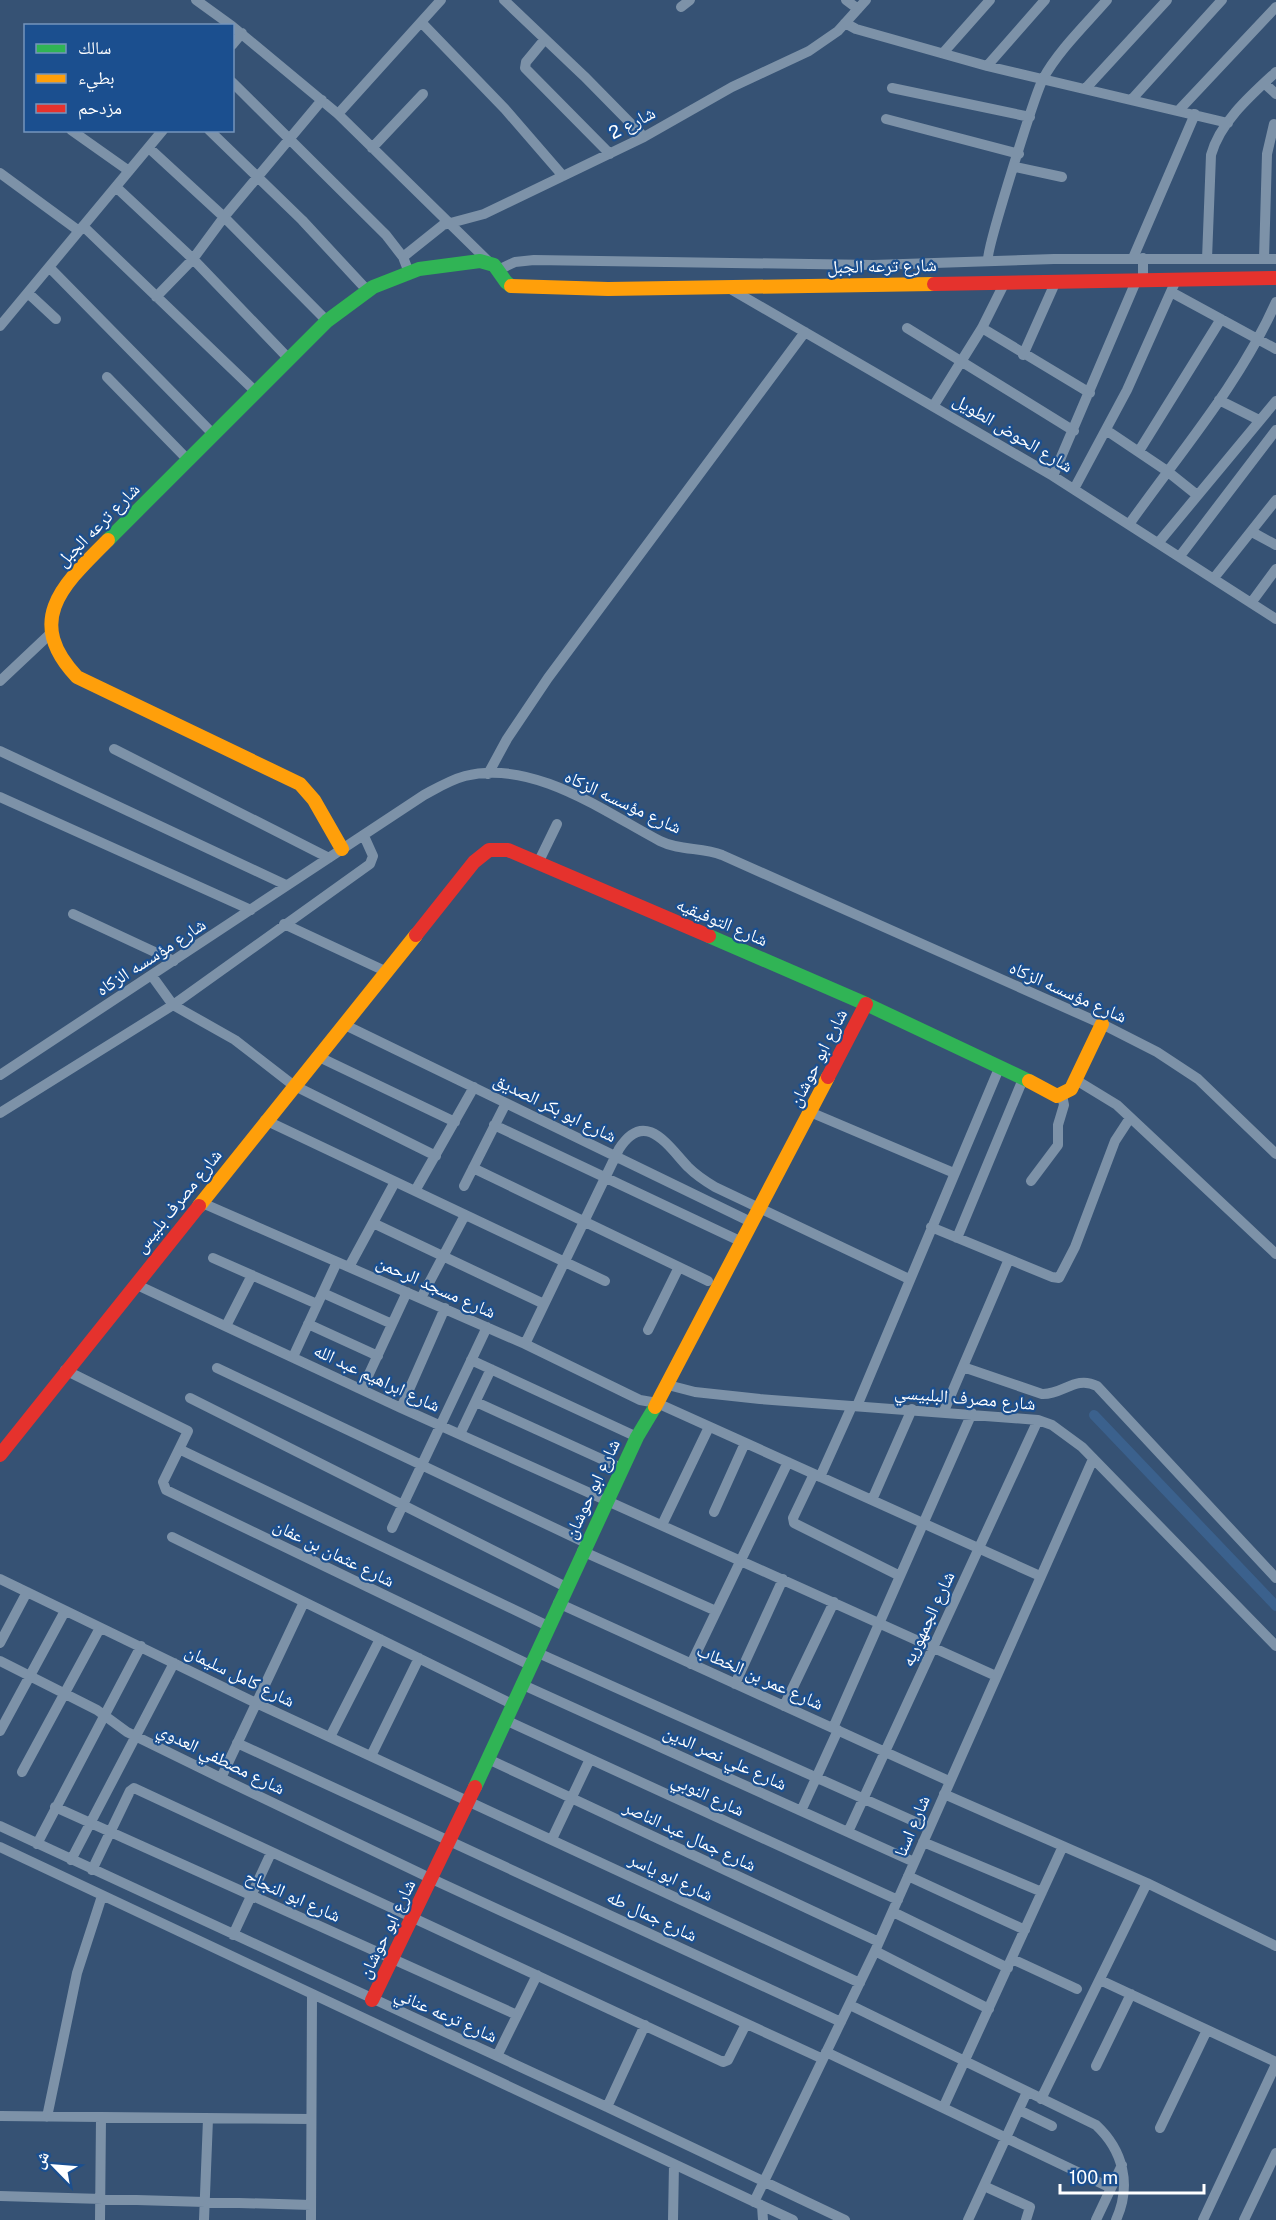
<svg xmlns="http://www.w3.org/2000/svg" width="1276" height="2220" font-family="'Public Sans','Noto Naskh Arabic',sans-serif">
<rect width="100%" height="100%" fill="#365274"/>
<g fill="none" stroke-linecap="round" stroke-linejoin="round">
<path stroke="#3b618d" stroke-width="10" d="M1094 1415 1276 1606"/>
<path stroke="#7d92a8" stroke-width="10" d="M196 0 232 26
M504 0 584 76 644 137
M846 0 858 9
M681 7 690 0
M421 22 505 109 563 176
M845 23 856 29 987 66 1228 123
M232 26 338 114 489 262
M545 39 526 62 525 68 610 154
M232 45 242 33
M943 53 990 0
M987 66 1045 0
M232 82 386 235 403 257 408 270
M1264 83 1276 94
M892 88 1030 117
M1086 88 1167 0
M1132 99 1222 0
M1180 109 1276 7
M338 114 441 0
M886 119 1019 154
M71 130 129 171
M209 130 302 220 366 289
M149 148 224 217 327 321
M372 148 423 94
M1015 167 1062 177
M0 173 79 231
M116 187 193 259 289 359
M83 226 257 393
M403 257 443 225 484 214 644 137 732 87 809 51 838 31 866 0
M1133 258 1195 114
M1207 259 1211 155C1220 122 1251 95 1276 72
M1264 259 1267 154 1274 124
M988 260C986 250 1035 94 1043 79 1057 52 1087 23 1107 0
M49 267 214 435
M498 270 515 262 534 260 873 265 1054 259H1276
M1143 280V258
M727 287 1053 476 1276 619
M1171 292 1276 349
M28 293 56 319
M156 297 193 259 224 217 322 100
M0 326 163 130
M907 328 1074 431
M982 328 1090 393
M1023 355 1056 281
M107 377 189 461
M1219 400 1259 420
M934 405 982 328 1005 282
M1106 430 1167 471 1197 495
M1139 451 1221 319
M1053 476 1137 279
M1074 489 1127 390 1177 278
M1130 523C1181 451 1240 383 1276 302
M1252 532 1276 545
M1159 542 1276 401
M1180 556 1276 430
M1214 578 1276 500
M1251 603 1276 569
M0 681 50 634
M114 749 329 858
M0 751 286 885
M488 774 507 739 548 678 805 332
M0 797 251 910
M538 863 557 824
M73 914 174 961
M284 924 385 971
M152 976 173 1005 235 1040 293 1085 436 1156
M343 1024 753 1223
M317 1056 455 1122
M0 1075 424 795C437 788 450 780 465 776 533 759 603 811 660 841 680 851 702 847 722 855L1102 1024 1157 1052 1198 1079 1276 1154
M1076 1080 1117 1105 1276 1254
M810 1112 954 1173
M0 1113 173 1005 370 864 373 856 364 836
M265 1120 605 1281
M494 1125 742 1242
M473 1168 708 1281
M1031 1181 1058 1145V1125L1064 1105 1062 1095
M464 1186 506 1103
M415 1191 474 1087
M200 1202 525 1344 640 1400 657 1403 1040 1576
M373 1223 544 1304
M931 1227 1052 1277 1059 1278 1075 1247 1115 1141 1130 1118
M957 1238 1023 1079
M213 1258 317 1304
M349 1267 395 1182
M135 1284 401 1408 996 1676
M323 1293 392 1324
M421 1298 465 1215
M308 1324 378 1356
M226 1326 252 1275
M648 1330 679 1267
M525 1344 619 1149C645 1108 668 1146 688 1167 696 1175 705 1181 715 1187L909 1279
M293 1357 337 1262
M471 1360 637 1437
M963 1367 1042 1394C1063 1395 1075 1375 1097 1386L1276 1578
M217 1368 586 1543
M65 1370 188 1431 163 1482 166 1490 530 1665
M668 1385 695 1392 760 1399 1038 1420 1052 1425 1082 1447 1276 1646
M362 1389 407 1292
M190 1398 566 1587
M476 1402 621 1468
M857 1406 1000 1066
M401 1408 445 1308
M944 1411 1009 1259
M460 1434 491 1369
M181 1450 548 1626
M814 1474 793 1518 794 1523 900 1576
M820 1477 852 1406
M872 1500 912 1409
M714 1512 745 1443
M662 1525 709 1427
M392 1528 487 1327
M172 1537 512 1704
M582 1551 716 1611
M0 1579 256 1703 860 1983
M558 1603 949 1781
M0 1643 27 1592
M536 1652 929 1828
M0 1661 97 1710 127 1732 221 1778 432 1879 823 2059
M691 1664 788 1462
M521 1684 914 1862
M735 1684 783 1579
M784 1706 834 1602
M505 1720 898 1900
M833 1728 972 1413
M0 1731 65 1611
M330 1737 380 1639
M237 1743 841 2022
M371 1756 419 1658
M488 1759 879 1942
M22 1772 100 1628
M221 1778 304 1602
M944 1794 1147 1883 1276 1946
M55 1807 517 2015
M801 1811 838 1730
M0 1826 607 2107 845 2220
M848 1832 1038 1420
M552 1839 590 1759
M923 1842 1042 1892
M37 1844 141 1646
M0 1847 793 2220
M71 1860 174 1663
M92 1870 130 1791 134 1788 723 2062 728 2060 746 2024
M908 1876 1025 1930
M893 1912 1008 1968
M233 1935 271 1853
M875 1951 989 2009
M1012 1959 1077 1989
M1100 1980 1276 2062
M850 2005 1096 2125C1123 2150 1132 2185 1116 2220
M826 2052 1111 2188
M497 2056 537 1975
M1096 2066 1131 1994
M1041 2099 1147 1883
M607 2107 645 2025
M943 2108 1063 1846
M1019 2110 1052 2126
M0 2116 311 2119
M47 2117 77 1973 102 1896
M1160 2128 1207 2030
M984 2186 1030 2207 1026 2220
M0 2196 311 2205
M754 2202 875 1951 1093 1459
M762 2206 763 2220
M100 2220 101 2118
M204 2220 208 2119
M311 2220 312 1995
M673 2220 674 2164
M968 2220 1027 2092
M1096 2220 1122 2165
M1203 2220 1276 2064
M1244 2220 1276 2153"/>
<path stroke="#30b455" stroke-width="14" d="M108 540 327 321 373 287 419 269 480 261 494 265 506 282 511 286
M709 936 866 1004 1029 1081
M475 1787 637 1437 655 1407"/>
<path stroke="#ff9f0a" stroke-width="14" d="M511 286 608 289 934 284
M108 540C64 584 23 620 77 677L300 784 314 800 342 849
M1029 1081 1057 1096 1071 1089 1102 1024
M199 1206 416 935
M655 1407 828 1077"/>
<path stroke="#e5322d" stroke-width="14" d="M934 284 1276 278
M416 935 474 862 489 850H508L709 936
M828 1077 866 1004
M0 1455 199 1206
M372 2000 475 1787"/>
</g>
<g text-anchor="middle" stroke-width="4.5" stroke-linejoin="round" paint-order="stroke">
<g font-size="18" fill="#fff" stroke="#1b4f8f">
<text transform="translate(632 123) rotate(-28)" y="6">شارع 2</text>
<text transform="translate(882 266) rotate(-1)" y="6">شارع ترعه الجبل</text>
<text transform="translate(1013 433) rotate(31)" y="6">شارع الحوض الطويل</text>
<text transform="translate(98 525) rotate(-45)" y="6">شارع ترعه الجبل</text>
<text transform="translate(623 802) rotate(25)" y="6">شارع مؤسسه الزكاه</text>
<text transform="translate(722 922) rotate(23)" y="6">شارع التوفيقيه</text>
<text transform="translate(151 957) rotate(-33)" y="6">شارع مؤسسه الزكاه</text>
<text transform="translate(1068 992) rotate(24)" y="6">شارع مؤسسه الزكاه</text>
<text transform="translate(818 1058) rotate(-63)" y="6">شارع ابو حوشان</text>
<text transform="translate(555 1108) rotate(26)" y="6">شارع ابو بكر الصديق</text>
<text transform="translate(178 1201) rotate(-51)" y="6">شارع مصرف بلبيس</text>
<text transform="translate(436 1287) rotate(24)" y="6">شارع مسجد الرحمن</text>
<text transform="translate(377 1378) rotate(25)" y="6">شارع ابراهيم عبد الله</text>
<text transform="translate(965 1398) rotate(5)" y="6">شارع مصرف البلبيسي</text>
<text transform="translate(592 1489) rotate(-65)" y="6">شارع ابو حوشان</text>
<text transform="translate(334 1553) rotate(26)" y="6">شارع عثمان بن عفان</text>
<text transform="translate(928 1619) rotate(-65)" y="6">شارع الجمهوريه</text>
<text transform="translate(240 1676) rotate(26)" y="6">شارع كامل سليمان</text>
<text transform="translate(760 1677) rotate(24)" y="6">شارع عمر بن الخطاب</text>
<text transform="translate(725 1758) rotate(24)" y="6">شارع علي نصر الدين</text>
<text transform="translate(221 1759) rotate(26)" y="6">شارع مصطفي العدوي</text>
<text transform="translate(708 1795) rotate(25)" y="6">شارع النوبي</text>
<text transform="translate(912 1826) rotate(-67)" y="6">شارع اسنا</text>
<text transform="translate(690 1836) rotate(25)" y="6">شارع جمال عبد الناصر</text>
<text transform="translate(671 1877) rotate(25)" y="6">شارع ابو ياسر</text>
<text transform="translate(293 1896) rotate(24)" y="6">شارع ابو النجاح</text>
<text transform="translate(652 1916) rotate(25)" y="6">شارع جمال طه</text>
<text transform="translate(387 1929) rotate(-64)" y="6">شارع ابو حوشان</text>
<text transform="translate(446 2015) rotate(24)" y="6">شارع ترعه عناني</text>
</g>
</g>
<rect x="24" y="24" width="210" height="108" fill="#1b4f8f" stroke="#7695bc" stroke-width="1.5"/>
<rect x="36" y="44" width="30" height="9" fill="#30b455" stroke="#7695bc" stroke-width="1.5"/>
<text x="78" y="54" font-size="18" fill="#ffffff">سالك</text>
<rect x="36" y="74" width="30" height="9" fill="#ff9f0a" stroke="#7695bc" stroke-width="1.5"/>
<text x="78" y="84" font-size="18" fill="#ffffff">بطيء</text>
<rect x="36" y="104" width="30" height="9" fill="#e5322d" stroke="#7695bc" stroke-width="1.5"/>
<text x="78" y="114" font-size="18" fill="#ffffff">مزدحم</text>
<g transform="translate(54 2166) rotate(295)" stroke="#1b4f8f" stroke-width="4.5" paint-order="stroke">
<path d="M0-4.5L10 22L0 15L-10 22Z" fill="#ffffff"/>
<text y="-9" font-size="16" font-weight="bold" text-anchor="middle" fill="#ffffff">ش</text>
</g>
<path d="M1060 2184v9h144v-9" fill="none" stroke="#ffffff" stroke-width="3"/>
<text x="1069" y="2184" font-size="18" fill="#ffffff" stroke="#1b4f8f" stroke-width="4.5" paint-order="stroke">100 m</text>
</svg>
